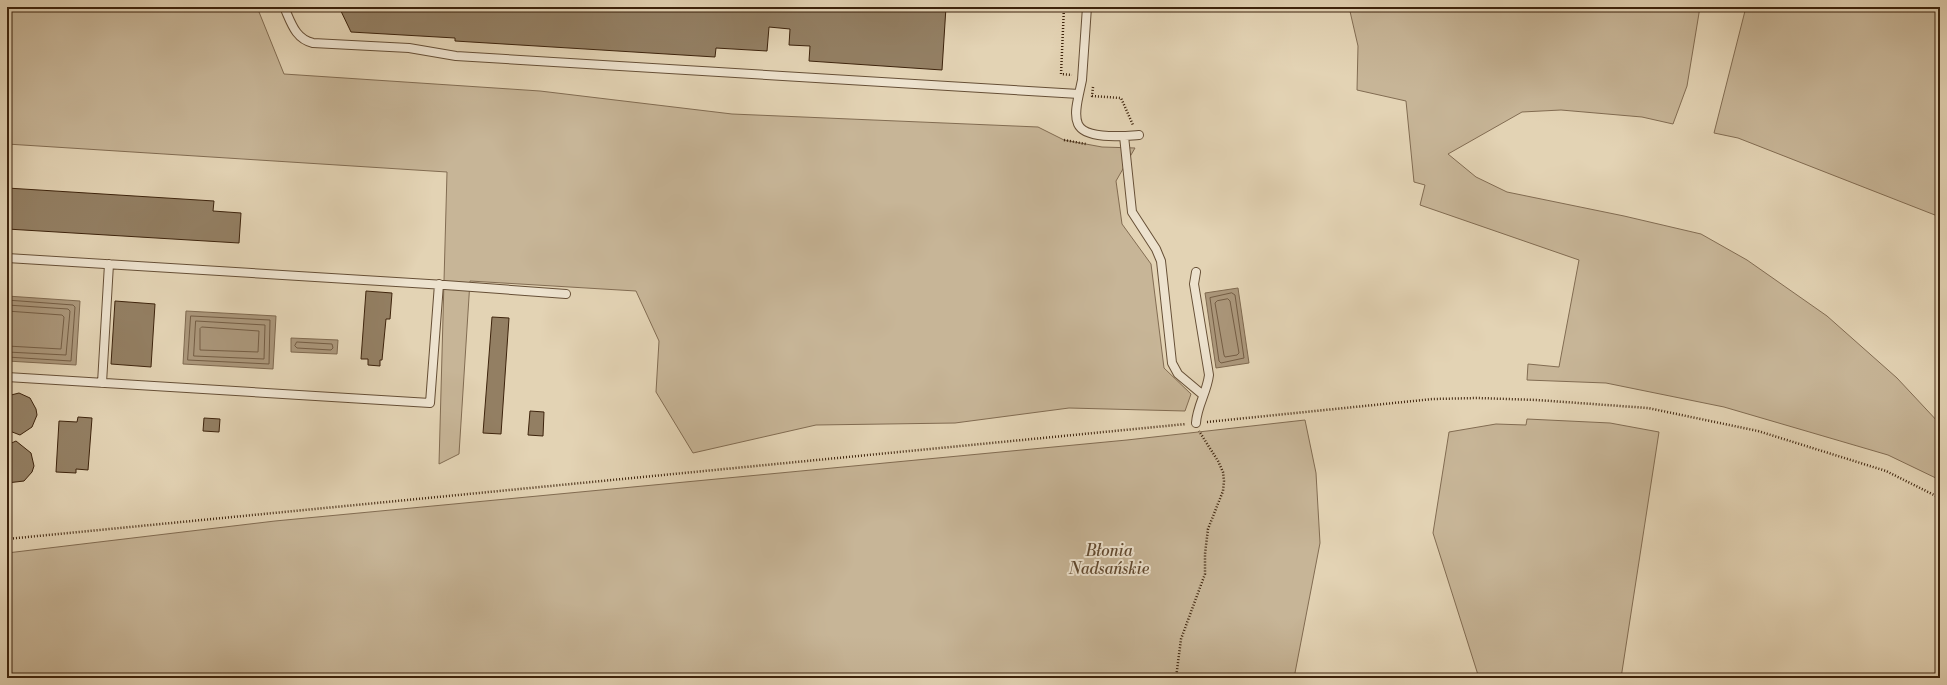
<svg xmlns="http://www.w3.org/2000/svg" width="1947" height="685" font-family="'Libre Bodoni',serif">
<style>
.green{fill:#c7b597;stroke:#826c52}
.water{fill:#ab977b;stroke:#7f694f}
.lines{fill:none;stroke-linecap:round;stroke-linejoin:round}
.shore{stroke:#745d44;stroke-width:1}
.building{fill:#937f63;stroke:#3d230c}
.lane-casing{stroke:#664f36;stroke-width:10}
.path{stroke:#3d230c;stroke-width:2.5;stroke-dasharray:1 2;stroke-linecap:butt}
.lane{stroke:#ede2ce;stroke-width:8}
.labels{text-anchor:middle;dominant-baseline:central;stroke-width:4;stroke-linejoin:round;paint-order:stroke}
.park-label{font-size:16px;font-style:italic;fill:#60482f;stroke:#ede2ce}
</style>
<rect width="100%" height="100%" fill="#e3d3b4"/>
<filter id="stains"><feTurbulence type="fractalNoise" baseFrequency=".005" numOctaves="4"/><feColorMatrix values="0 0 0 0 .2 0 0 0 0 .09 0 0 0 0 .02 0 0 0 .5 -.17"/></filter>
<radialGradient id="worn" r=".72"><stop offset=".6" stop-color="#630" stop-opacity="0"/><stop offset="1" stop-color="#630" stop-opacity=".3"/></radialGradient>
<path class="green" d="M7,7H257L284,74L540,91L732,114L1038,127L1064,140L1102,147L1135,148L1116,181L1122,224L1151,264L1164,368L1191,394L1185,411L1069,408L955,423L816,425L693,453L656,392L659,341L636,291L470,281L459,454L439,464L447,172L7,144Z
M1349,7H1700L1687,86L1673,124L1642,117L1561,110L1522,112L1448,154L1476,177L1507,192L1624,216L1701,234L1747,260L1827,316L1897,378L1940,424V480L1888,455L1724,407L1606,383L1527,380L1528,364L1559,367L1579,260L1420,205L1425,185L1414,182L1406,101L1357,90L1358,46Z
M1746,7H1940V217L1738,138L1714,133Z
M1527,419L1610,423L1659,432L1621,678H1479L1433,533L1449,432L1496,424L1526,425Z
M1305,420L1316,473L1320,543L1294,678H7V553L275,521L1127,440Z"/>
<path class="water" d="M1238,288L1249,363L1216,368L1205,293Z
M7,296L80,301L76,365L7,361Z
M186,311L276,316L273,369L183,364Z
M291,338L338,340L337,354L291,352Z"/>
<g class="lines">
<path class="shore" d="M1232,293L1235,295L1244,358L1221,363L1219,361L1210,298Z
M1228,299L1230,301L1239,353L1237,355L1225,357L1224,355L1215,303L1217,301Z
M7,300L73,305L75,307L71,361L7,357
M7,305L68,309L70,311L66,355L7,352
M7,311L62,315L64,317L61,349L7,346
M191,316L270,320L269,364L188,360Z
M196,321L265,325L264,359L194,356Z
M202,327L259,331L258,352L200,350V329Z
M297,342L332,344L333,348L331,350L297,348L295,346Z"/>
</g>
<path class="building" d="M339,7H946L942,70L809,61L810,46L789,45L790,29L769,27L767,51L716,48L715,57L455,41V38L351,32Z
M7,188L214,201L213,211L241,213L239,243L7,229Z
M366,291L392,293L390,319H386L382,360H380V366L368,365V359H361Z
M115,301L155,304L151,367L111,364Z
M492,317L509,318L501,434L483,433Z
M19,393L30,398L36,409L37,415L32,427L20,435L7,430V396Z
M530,411L544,412L543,436L528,435Z
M78,417L92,418L88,470L76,469V473L56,472L59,421L77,422Z
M204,418L220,419L219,432L203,431Z
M16,441L31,453L34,466L32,472L24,481L7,483V445Z"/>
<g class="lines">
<g class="lane-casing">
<path id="lane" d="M284,7C291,22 295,39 313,43L409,48L456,56L1079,94L1082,80L1087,7
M1079,94C1077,103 1074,115 1078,124C1085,140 1125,136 1139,135
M1124,136L1132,212L1156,249L1161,261L1172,363L1178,374L1203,395
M7,258L445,285L566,294
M7,377L430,403L439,284
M102,383L109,264
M1196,423C1197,406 1207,392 1209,375L1194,284L1196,272"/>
</g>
<path class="path" d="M1064,7L1061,74L1072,75
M1093,87L1092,96L1121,98L1133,125
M1064,140L1086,144
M1207,422L1433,399L1478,398L1537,400L1648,408L1758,431L1886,471L1940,498
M7,539L1186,424
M1176,678L1181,639L1205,574V554L1208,529L1223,491L1224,481L1223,472L1218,461L1199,431
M1264,678L1274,677"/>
<use href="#lane" class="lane"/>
</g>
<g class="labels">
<g class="park-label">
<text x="1109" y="551">Błonia<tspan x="1109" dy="18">Nadsańskie</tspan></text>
</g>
</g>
<rect width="1947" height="685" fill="none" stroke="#e3d3b4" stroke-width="24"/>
<rect x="8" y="8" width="1931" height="669" fill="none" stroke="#3d230c" stroke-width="2"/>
<rect x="12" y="12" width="1923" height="661" fill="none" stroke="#3d230c"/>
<rect width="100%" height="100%" filter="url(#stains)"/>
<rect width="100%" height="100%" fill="url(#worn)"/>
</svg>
